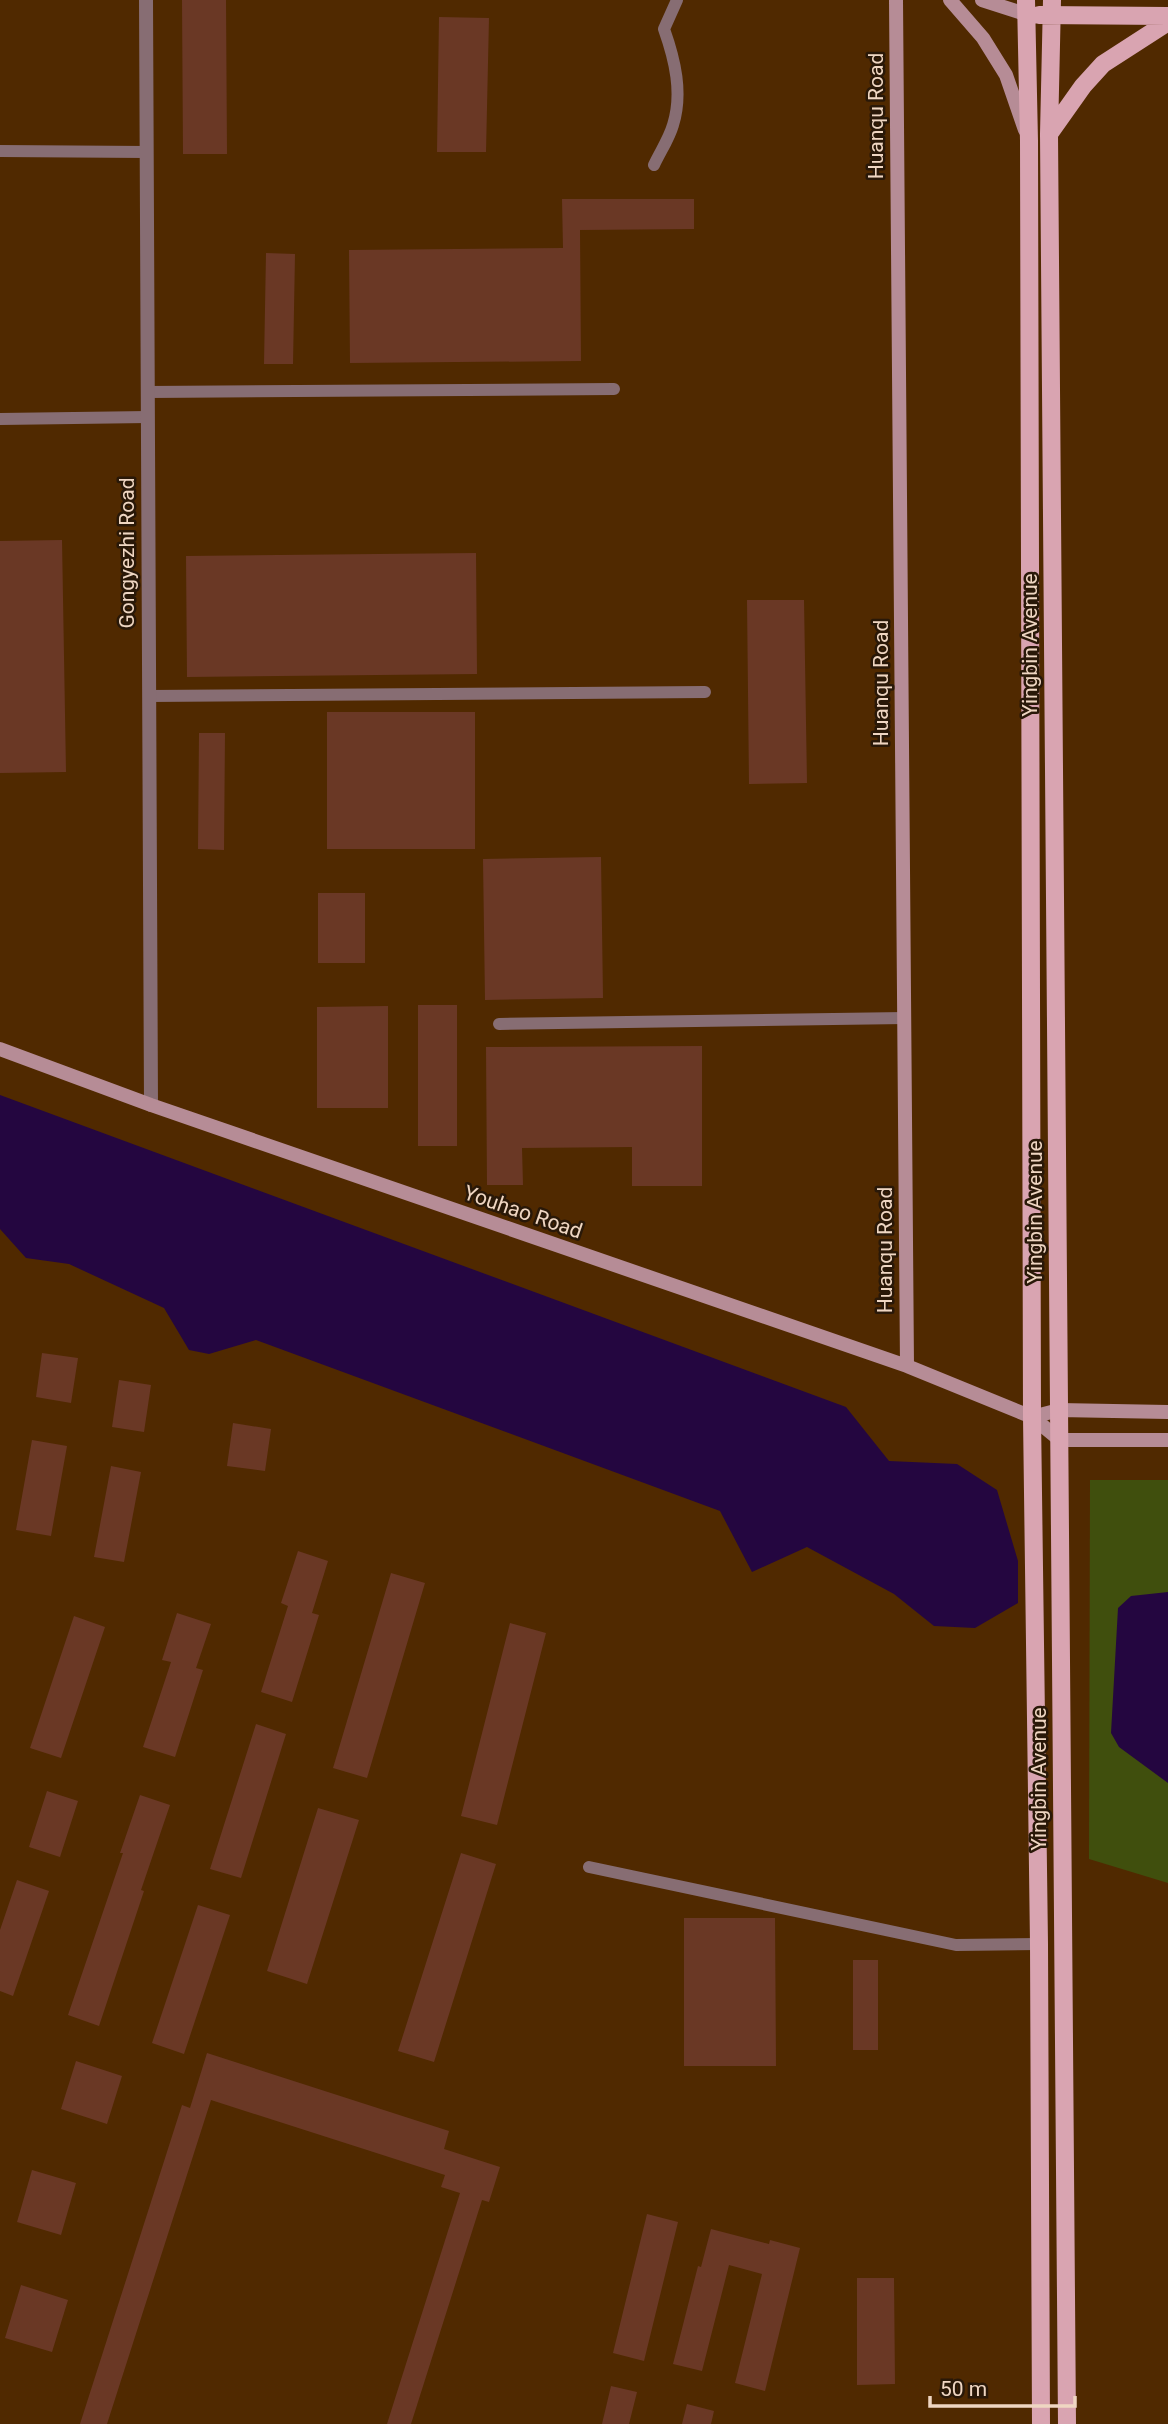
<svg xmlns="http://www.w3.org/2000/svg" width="1168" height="2424" font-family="Roboto,sans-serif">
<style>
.green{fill:#404f0d}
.water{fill:#240640}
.building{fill:#6a3825}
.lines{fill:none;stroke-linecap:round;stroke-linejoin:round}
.lane{stroke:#876d73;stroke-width:12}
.street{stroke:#876d73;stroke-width:14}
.secondary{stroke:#b68c96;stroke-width:14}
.primary{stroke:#d9a4b1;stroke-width:18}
.labels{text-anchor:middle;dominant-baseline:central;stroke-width:5;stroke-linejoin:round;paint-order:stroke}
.street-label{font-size:21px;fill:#efd6c2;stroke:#291808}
</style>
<rect width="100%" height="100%" fill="#502900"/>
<path class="green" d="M1090,1480H1168V1883L1089,1859Z"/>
<path class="water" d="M0,1095L846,1407L889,1461L957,1464L997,1490L1018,1561V1603L975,1628L934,1626L894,1594L807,1547L752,1572L720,1511L256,1340L209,1354L189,1350L164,1308L69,1264L26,1258L0,1229Z
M1168,1592V1783L1119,1747L1111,1733L1118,1608L1131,1596Z"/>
<path class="building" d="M182,0H226L227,154H183Z
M439,17L489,18L486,152H437Z
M562,199H694V229L580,230L581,361L350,363L349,250L563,248Z
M266,253L295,254L293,364H264Z
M62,540L66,772L0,773V541Z
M476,553L477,674L187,677L186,556Z
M747,600H804L807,783L749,784Z
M327,712H475V849H327Z
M199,733H225L224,850L198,849Z
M601,857L603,998L485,1000L483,859Z
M318,893H365V963H318Z
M418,1005H457V1146H418Z
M388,1006V1108H317V1007Z
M702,1046V1186H632V1147L522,1148L523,1185H487L486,1047Z
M42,1353L78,1358L71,1403L36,1397Z
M119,1380L151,1385L144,1432L112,1427Z
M233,1423L271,1429L265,1471L227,1466Z
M32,1440L67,1446L51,1536L16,1530Z
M111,1466L141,1472L124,1562L94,1557Z
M298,1551L328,1561L312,1613L319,1615L292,1702L261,1692L288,1606L281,1603Z
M391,1573L425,1583L367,1778L333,1768Z
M177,1613L211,1624L196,1668L203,1670L175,1757L143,1747L171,1662L162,1660Z
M74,1616L105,1627L61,1758L30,1748Z
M510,1623L546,1633L497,1825L461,1816Z
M256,1724L286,1734L241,1878L210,1869Z
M47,1791L78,1801L60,1857L29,1847Z
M140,1795L170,1805L141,1890L144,1891L99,2026L68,2015L123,1853H120Z
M318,1808L359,1820L307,1984L267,1971Z
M461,1853L496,1864L434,2062L398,2051Z
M17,1880L49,1891L13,1996L0,1991V1930Z
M198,1905L230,1915L184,2054L152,2043Z
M684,1918H775L776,2066H684Z
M853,1960H878V2050H853Z
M207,2053L449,2131L444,2149L500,2167L489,2202L482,2200L411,2424H387L460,2193L441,2187L445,2175L211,2100L107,2424H80L182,2105L190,2108Z
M76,2061L122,2076L107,2124L61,2109Z
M32,2170L76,2183L61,2235L17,2222Z
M647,2214L678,2222L644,2361L613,2353Z
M711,2229L769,2244L770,2240L800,2248L765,2391L735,2383L762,2274L729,2265L702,2371L673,2364L698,2266L701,2267Z
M857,2278H894L895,2384L857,2385Z
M21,2285L68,2300L52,2352L5,2338Z
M611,2386L637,2392L629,2424H602Z
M687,2404L714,2411L711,2424H682Z"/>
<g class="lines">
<path class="lane" d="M0,151L147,152
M654,165C660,152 669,139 673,125C683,93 675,60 664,29L677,0
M148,392L614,389
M0,419L148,417
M149,696L705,692
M499,1024L905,1018
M589,1867L956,1945L1039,1944"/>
<path class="street" d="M146,0L151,1105"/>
<path class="secondary" d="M896,0L907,1366
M950,0L983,38L1006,75L1025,130
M982,0L1025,14
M0,1049L151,1105L907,1366L1032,1417L1060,1440H1168
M1032,1417L1059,1410L1168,1412"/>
<path class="primary" d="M1026,0L1029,141L1032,1417L1039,1944L1041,2424
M1052,0L1049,134L1067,2424
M1039,15L1168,16
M1049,134L1083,86L1103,64L1168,22"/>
</g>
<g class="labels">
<g class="street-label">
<text transform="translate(876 116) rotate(-90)">Huanqu Road</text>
<text transform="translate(127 553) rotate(-90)">Gongyezhi Road</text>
<text transform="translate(1030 645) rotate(-90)">Yingbin Avenue</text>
<text transform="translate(881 683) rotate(-90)">Huanqu Road</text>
<text transform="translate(523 1212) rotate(19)">Youhao Road</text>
<text transform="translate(1035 1212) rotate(-90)">Yingbin Avenue</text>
<text transform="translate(885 1250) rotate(-90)">Huanqu Road</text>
<text transform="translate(1039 1779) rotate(-90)">Yingbin Avenue</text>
</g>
</g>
<path d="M930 2396v10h145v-10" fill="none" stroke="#efd6c2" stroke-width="3.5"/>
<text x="940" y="2396" font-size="21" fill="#efd6c2" stroke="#291808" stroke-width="5" paint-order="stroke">50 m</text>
</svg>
